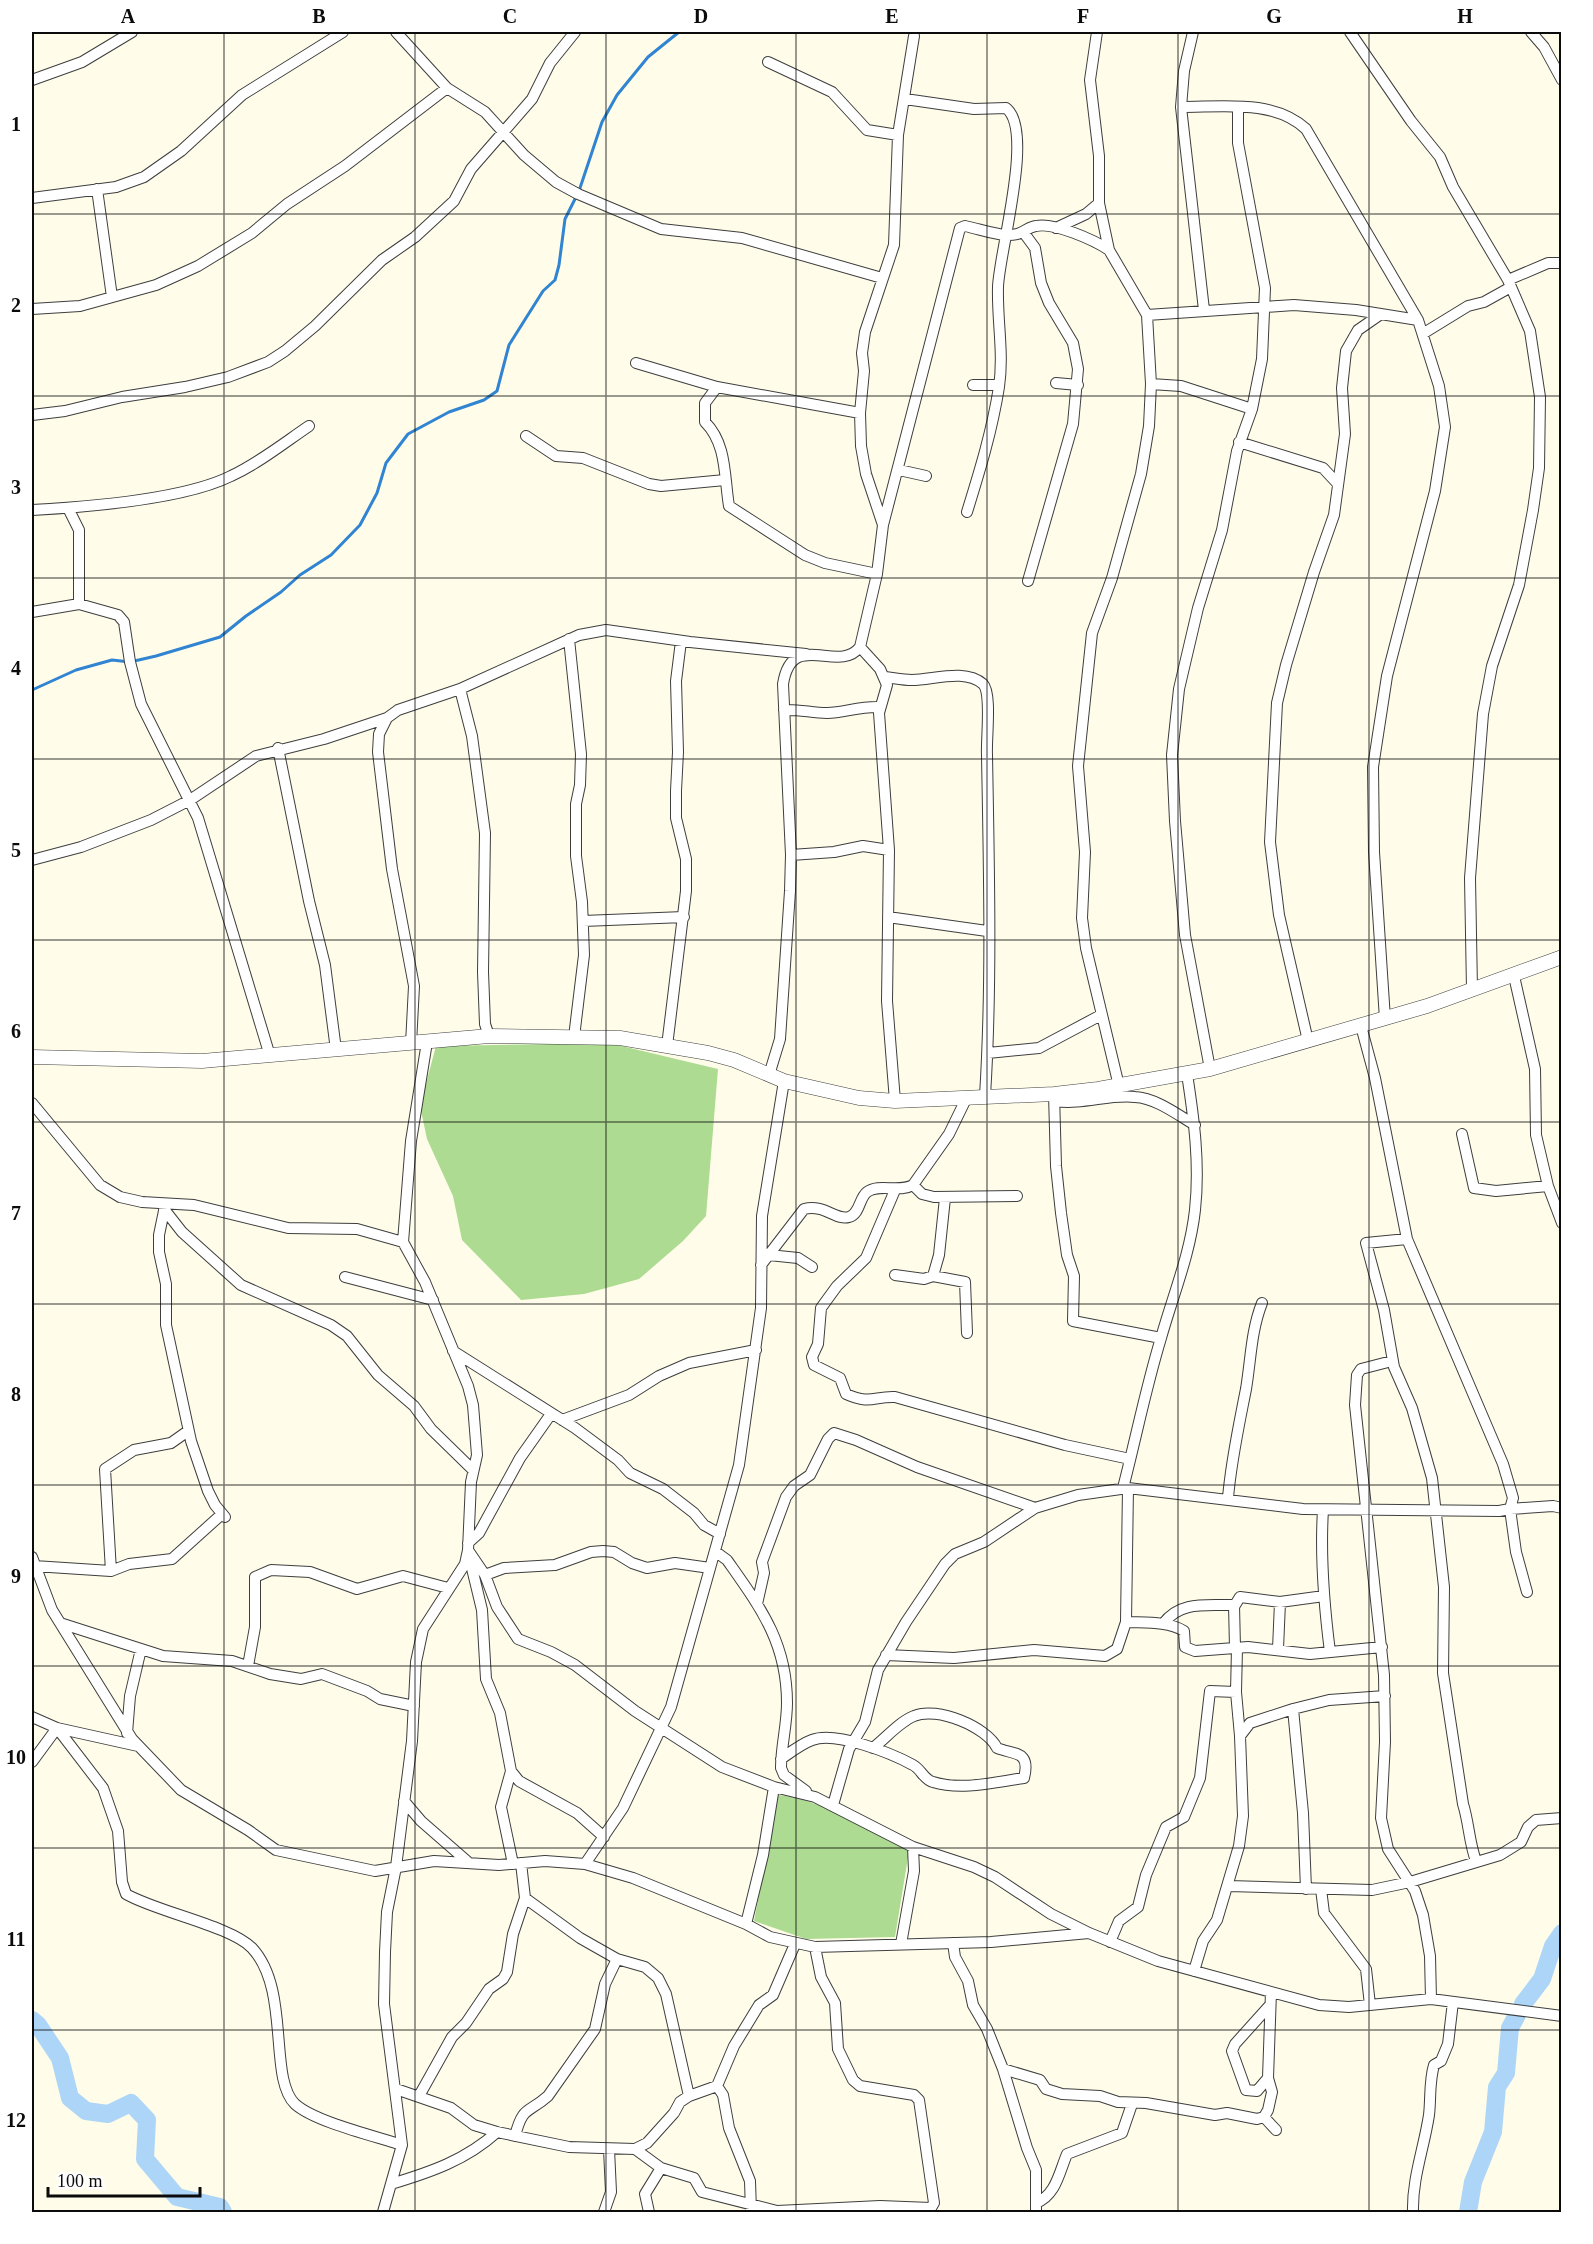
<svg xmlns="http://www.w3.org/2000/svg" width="1593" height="2244" font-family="Georgia,serif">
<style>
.forest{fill:#acdb91}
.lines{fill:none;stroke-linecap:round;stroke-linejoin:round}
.stream{stroke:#3084d2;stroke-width:3}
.river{stroke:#acd5f8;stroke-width:18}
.minor-casing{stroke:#3e3e3e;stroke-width:12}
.tertiary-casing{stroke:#3e3e3e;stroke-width:15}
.minor{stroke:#fff;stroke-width:10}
.tertiary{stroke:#fff;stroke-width:14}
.grid{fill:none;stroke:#0b0b0b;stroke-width:1.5;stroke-opacity:0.55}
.neatline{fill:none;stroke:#0b0b0b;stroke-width:2}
.grid-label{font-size:20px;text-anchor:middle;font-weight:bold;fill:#0b0b0b}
</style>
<rect width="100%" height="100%" fill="#fffde9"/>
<path class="forest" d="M609,1043L718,1069L706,1216L683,1241L639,1279L584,1294L521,1300L462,1240L453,1196L427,1139L420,1106L436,1046Z
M778,1795C825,1801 868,1827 909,1851L895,1937L806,1939L754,1921Z"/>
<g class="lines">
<path class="stream" d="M579,191L602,122L617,95L648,57L679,32
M32,690L76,670L112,660L130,662L156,656L220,637L246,616L281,592L300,575L331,555L360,525L377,493L386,463L408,434L449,412L484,400L497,391L509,345L543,291L555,280L559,265L565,219L576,197"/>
<path class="river" d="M1523,2004L1542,1979L1553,1946L1562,1933
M32,2020L38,2025L60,2058L70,2098L86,2111L108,2114L131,2103L147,2120L145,2159L177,2197L220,2207L223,2212
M1468,2212L1473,2182L1493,2132L1497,2087L1506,2073L1510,2028L1517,2015"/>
<g class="minor-casing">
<path id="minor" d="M396,32L447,88L485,112L524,155L556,182L578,194L661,229L742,238L882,278
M1097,32L1090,80L1099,156V203L1109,250L1147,315L1151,384L1149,426L1141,474L1112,578L1092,633L1078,766L1085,852L1082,918L1086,948L1119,1086
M1193,32L1184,71L1181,107L1204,310
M1350,32L1411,121L1440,157L1453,187L1508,280L1530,331L1540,397L1539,468L1533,510L1519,585L1492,666L1483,714L1470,878L1472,990
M1531,32L1544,47L1562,80
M768,62L832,92L867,130L898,135
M32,80L82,62L132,32
M905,99L974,109L1006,108C1035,130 999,252 998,287C997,321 1004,353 999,387C992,431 980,470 967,512
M1181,107C1222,107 1274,99 1306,129L1418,320L1439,386L1445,427L1435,491L1387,676L1373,767L1374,852L1385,1019
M97,189L112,297
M32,198L116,187L144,177L181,151L242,95L343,32
M1056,228L1086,214L1099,203
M1024,233L1035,248L1041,283L1049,303L1073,343L1078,369L1073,424L1028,581
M1508,280L1548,263H1562
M32,309L80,306L156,285L198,266L252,233L287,204L345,166L447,88
M1147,315L1294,305L1356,310L1418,320
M1424,333L1468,306L1484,302L1511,287
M636,363L717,387L860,413
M1056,383L1078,385
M1151,384L1181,386L1252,409
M973,385H999
M717,387L705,403V422C727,444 724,476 729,506L805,555L825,563L877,574
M32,415L65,411L122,397L185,387L228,377L268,362L285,351L315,326L382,260L415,237L454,201L471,169L532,99L550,63L575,32
M526,436L556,456L583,458L649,484L661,486L725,480
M1239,442L1323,468L1337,483
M899,470L926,476
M68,508L79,530V604
M32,510C86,507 183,500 231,476C259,463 284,443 309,426
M883,525L960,228L965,226C979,229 993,234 1006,235C1023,236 1026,227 1036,226C1054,222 1094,240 1109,250
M32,612L79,604L118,615L124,622L130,662L141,704L198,818L270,1056
M569,639L581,754L580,785L576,804V856L582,902L584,955L574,1037
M860,647L880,669L887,685L879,713L889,850L887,1001L895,1101
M885,677C894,678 903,680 912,680C933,680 965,668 983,684C992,693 986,740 987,755C989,869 992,983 985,1096
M460,689L472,736L485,833L483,972L485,1024L489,1036
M784,710C799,709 812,713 827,713C844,713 859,706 880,707
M278,748L309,901L325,965L336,1050
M791,855L834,852L863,846L889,850
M32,860L81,847L151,820L190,800L256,756L324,739L387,718
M888,917L987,931
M583,921L684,917
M1514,976L1535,1069L1536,1135L1548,1186L1562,1223
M1308,1041L1279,915L1270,842L1277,703L1286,665L1314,572L1334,515L1345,434L1342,388L1346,351L1358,330L1381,314
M411,1044L414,986L392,869L378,752L379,734L387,718L398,710L460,689L579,635L606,630L690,642L806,654
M667,1046L686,891V859L676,818V791L678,752L676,681L681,641
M988,1053L1039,1048L1101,1015
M1210,1069L1185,935L1175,821L1172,755L1179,689L1198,608L1222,530L1237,451L1252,409L1262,359L1265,288L1238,143V107
M769,1075L780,1039L790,891L791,855L783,684C792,628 838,675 860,647L877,574L883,525L866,474L861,446L860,413L864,371L862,353L865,332L894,245L898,135L914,36
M1054,1094L1056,1166L1061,1213L1067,1255L1074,1276L1073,1321L1161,1338
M1055,1101C1083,1105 1109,1094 1135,1097C1156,1098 1178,1115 1195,1125
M32,1103L100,1185L120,1197L142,1202L194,1205L288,1228L357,1229L403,1242L425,1282L468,1386L473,1405L477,1455L471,1482L468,1550L465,1564L423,1629L416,1662L412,1741L396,1867L387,1912L385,1952L384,2004L402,2145L383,2212
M1462,1134L1474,1188L1496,1191L1548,1186
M913,1185L922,1194L934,1197L1017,1196
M895,1190L866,1258L837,1286L821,1308L818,1344L812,1357L814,1365L840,1378L846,1394C871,1405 874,1396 895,1397L1065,1445L1130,1459
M165,1206L159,1235V1252L166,1284V1325L191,1441L208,1491L215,1505L225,1517
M164,1209L182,1232L241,1285L331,1325L347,1336L378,1375L414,1406L431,1429L473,1470
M1407,1239L1366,1243L1384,1310L1394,1367L1412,1408L1432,1478L1444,1587L1443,1673L1463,1804C1469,1823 1469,1842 1476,1861
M403,1242L411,1141L427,1042
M769,1255L798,1258L812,1267
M761,1265L804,1209C825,1204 836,1221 849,1217C860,1214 859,1198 867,1192C879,1183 899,1193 913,1185L949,1134L967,1097
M895,1275L924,1279L933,1276L939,1255L945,1198
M933,1276L965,1282L967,1333
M345,1277L433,1300
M453,1351L575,1428L618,1460L630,1473L663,1489L694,1513L704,1525L720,1534
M1392,1361L1361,1369L1357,1375L1355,1405L1384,1675L1385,1742L1381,1818L1388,1849L1415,1891L1423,1915L1430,1956L1431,1999
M562,1420L629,1395L659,1376L689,1363L756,1350
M1123,1488C1136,1438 1146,1387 1161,1338C1173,1295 1190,1255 1195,1210C1200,1164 1194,1119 1187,1074
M1228,1498C1231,1461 1239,1425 1246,1389C1251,1359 1251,1331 1262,1303
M1323,1510C1320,1557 1324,1605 1330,1652
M468,1543L479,1533L520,1458L551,1414
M468,1550L485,1575L497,1607L518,1639L551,1652L575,1665L635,1711L722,1767L774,1787L815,1797L913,1847L974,1867L995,1877L1051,1914L1089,1933L1158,1961L1319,2005L1349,2007L1431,1999L1562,2016
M716,1552L727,1560C760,1607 787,1642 787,1703C787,1725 781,1746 781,1768L784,1775L806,1791
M469,1556L482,1610L486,1679L500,1713L511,1771L519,1781L577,1813L604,1837
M32,1557L52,1610L132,1739L181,1790L248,1830L276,1850L375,1871L434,1861L499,1865L545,1861L585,1864L633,1878L746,1924L770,1937L815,1947L991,1942L1089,1933
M34,1566L111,1571L129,1564L172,1559L222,1514
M111,1571L105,1469L134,1450L171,1443L188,1431
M485,1575L504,1568L555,1565L591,1552L603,1551L614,1552L632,1563L647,1568L675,1563L710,1568
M1527,1592L1516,1552L1510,1509L1553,1506L1562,1508
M757,1604L764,1573L762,1562L786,1497L794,1486L810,1475L828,1439L834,1433L856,1440L917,1467L1035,1508
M1234,1605L1235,1648
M1126,1622C1144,1623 1168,1621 1184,1631L1185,1647L1195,1651L1248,1647L1310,1654L1382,1647
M60,1623L163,1656L232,1661L270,1674L301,1679L322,1674L367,1691L380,1699L414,1706
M1163,1624C1180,1600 1208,1606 1235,1605L1240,1597L1280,1602L1324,1596
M1237,1648L1236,1692L1240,1736
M1278,1649L1280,1602
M886,1655L954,1658L1034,1650L1105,1656L1117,1649L1126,1622L1128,1488
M248,1666L255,1627V1577L271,1570L310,1572L357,1589L403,1576L448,1588
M1293,1709L1303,1813L1306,1889
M32,1717L57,1728L138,1746
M127,1733L130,1696L141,1649
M781,1759C791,1752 801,1744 812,1740C836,1731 891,1753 913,1765C921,1769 924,1780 933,1782C962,1791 995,1782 1024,1778C1031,1750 1014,1755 997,1748C987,1727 937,1706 914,1716C899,1722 886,1738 873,1748
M32,1762L57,1728L103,1788L118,1831L122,1882L126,1894C157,1912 231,1926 252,1948C291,1990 268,2078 295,2104C315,2122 375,2136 402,2145
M511,1771L501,1807L513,1864
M404,1801L421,1821L468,1862
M833,1805L849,1749L865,1722L878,1670L906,1622L945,1564L955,1554L984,1542L1035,1508L1078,1495L1128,1488L1303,1509L1499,1511L1510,1509L1513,1498L1503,1464L1407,1239L1375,1078L1361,1026
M585,1864L623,1808L671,1707L739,1465L761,1308L762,1216L784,1081
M1229,1886L1372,1890L1410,1882L1500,1855L1521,1842L1528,1827L1536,1820L1562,1818
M1321,1889L1324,1913L1366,1969L1370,2005
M525,1898L580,1938L617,1959L645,1967L658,1978L666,1994L689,2096
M746,1924L763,1855L774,1787
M1110,1942L1119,1921L1138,1907L1146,1875L1166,1827L1184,1817L1200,1778L1210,1691L1236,1692
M953,1943L955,1957L968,1981L973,2005L987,2029L1003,2069L1027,2148L1036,2170V2212
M901,1944L914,1871L913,1847
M1194,1971L1203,1941L1217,1920L1239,1846L1243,1816L1240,1736L1250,1723L1293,1709L1329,1700L1385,1696
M1003,2069L1040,2080L1046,2089L1062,2094L1100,2096L1118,2102L1146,2103L1215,2115L1227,2113L1257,2119L1264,2117L1268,2110L1272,2092L1268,2078L1271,1992
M1268,2078L1257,2091L1246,2090L1232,2051L1235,2044L1270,2005
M717,2086L723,2095L729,2128L750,2181L751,2211
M396,2089L451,2108L474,2125L497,2132L569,2147L635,2149L661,2168L694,2178L702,2192L777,2211L880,2206L931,2208L934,2203L919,2100L914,2095L860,2086L853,2080L838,2049L835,2003L821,1977L815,1947
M419,2096L452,2037L466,2023L489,1989L503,1979L507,1972L513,1934L525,1898L521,1863
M1264,2117L1276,2130
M515,2136C523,2105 528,2114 548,2096L595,2029L605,1984L617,1959
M635,2149L647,2143L674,2113L680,2102L689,2096L717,2086L734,2046L759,2005L773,1995L795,1944
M391,2184C431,2172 466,2160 497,2132
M1036,2203C1056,2195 1059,2173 1067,2154L1122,2133L1132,2104
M604,2212L611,2192L609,2149
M649,2212L645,2194L661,2168
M1413,2212C1412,2179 1424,2148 1429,2115C1431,2098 1429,2082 1434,2065L1441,2061L1448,2044L1453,2002"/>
</g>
<g class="tertiary-casing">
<path id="tertiary" d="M32,1057L202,1061L489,1036L620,1038L708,1053L734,1060L784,1081L859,1098L895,1101L1054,1094L1098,1089L1210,1069L1427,1006L1562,957"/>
</g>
<use href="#minor" class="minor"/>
<use href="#tertiary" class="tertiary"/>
</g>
<path class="grid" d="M224,32V2212M415,32V2212M606,32V2212M796,32V2212M987,32V2212M1178,32V2212M1369,32V2212M32,214H1562M32,396H1562M32,578H1562M32,759H1562M32,940H1562M32,1122H1562M32,1304H1562M32,1485H1562M32,1666H1562M32,1848H1562M32,2030H1562"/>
<rect width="1593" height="2244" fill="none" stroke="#ffffff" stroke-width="66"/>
<path d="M48 2187v9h152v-9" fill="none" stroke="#0b0b0b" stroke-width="3"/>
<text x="57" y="2187" font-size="18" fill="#0b0b0b" stroke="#ffffff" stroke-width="4.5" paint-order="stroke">100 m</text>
<rect x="33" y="33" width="1527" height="2178" class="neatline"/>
<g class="grid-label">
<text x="128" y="23">A</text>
<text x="319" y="23">B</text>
<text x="510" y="23">C</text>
<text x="701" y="23">D</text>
<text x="892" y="23">E</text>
<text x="1083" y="23">F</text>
<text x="1274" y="23">G</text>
<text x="1465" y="23">H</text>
<text x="16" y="131">1</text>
<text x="16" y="312">2</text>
<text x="16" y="494">3</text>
<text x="16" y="675">4</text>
<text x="16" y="857">5</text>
<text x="16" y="1038">6</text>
<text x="16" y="1220">7</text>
<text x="16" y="1401">8</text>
<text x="16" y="1583">9</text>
<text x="16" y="1764">10</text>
<text x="16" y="1946">11</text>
<text x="16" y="2127">12</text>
</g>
</svg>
